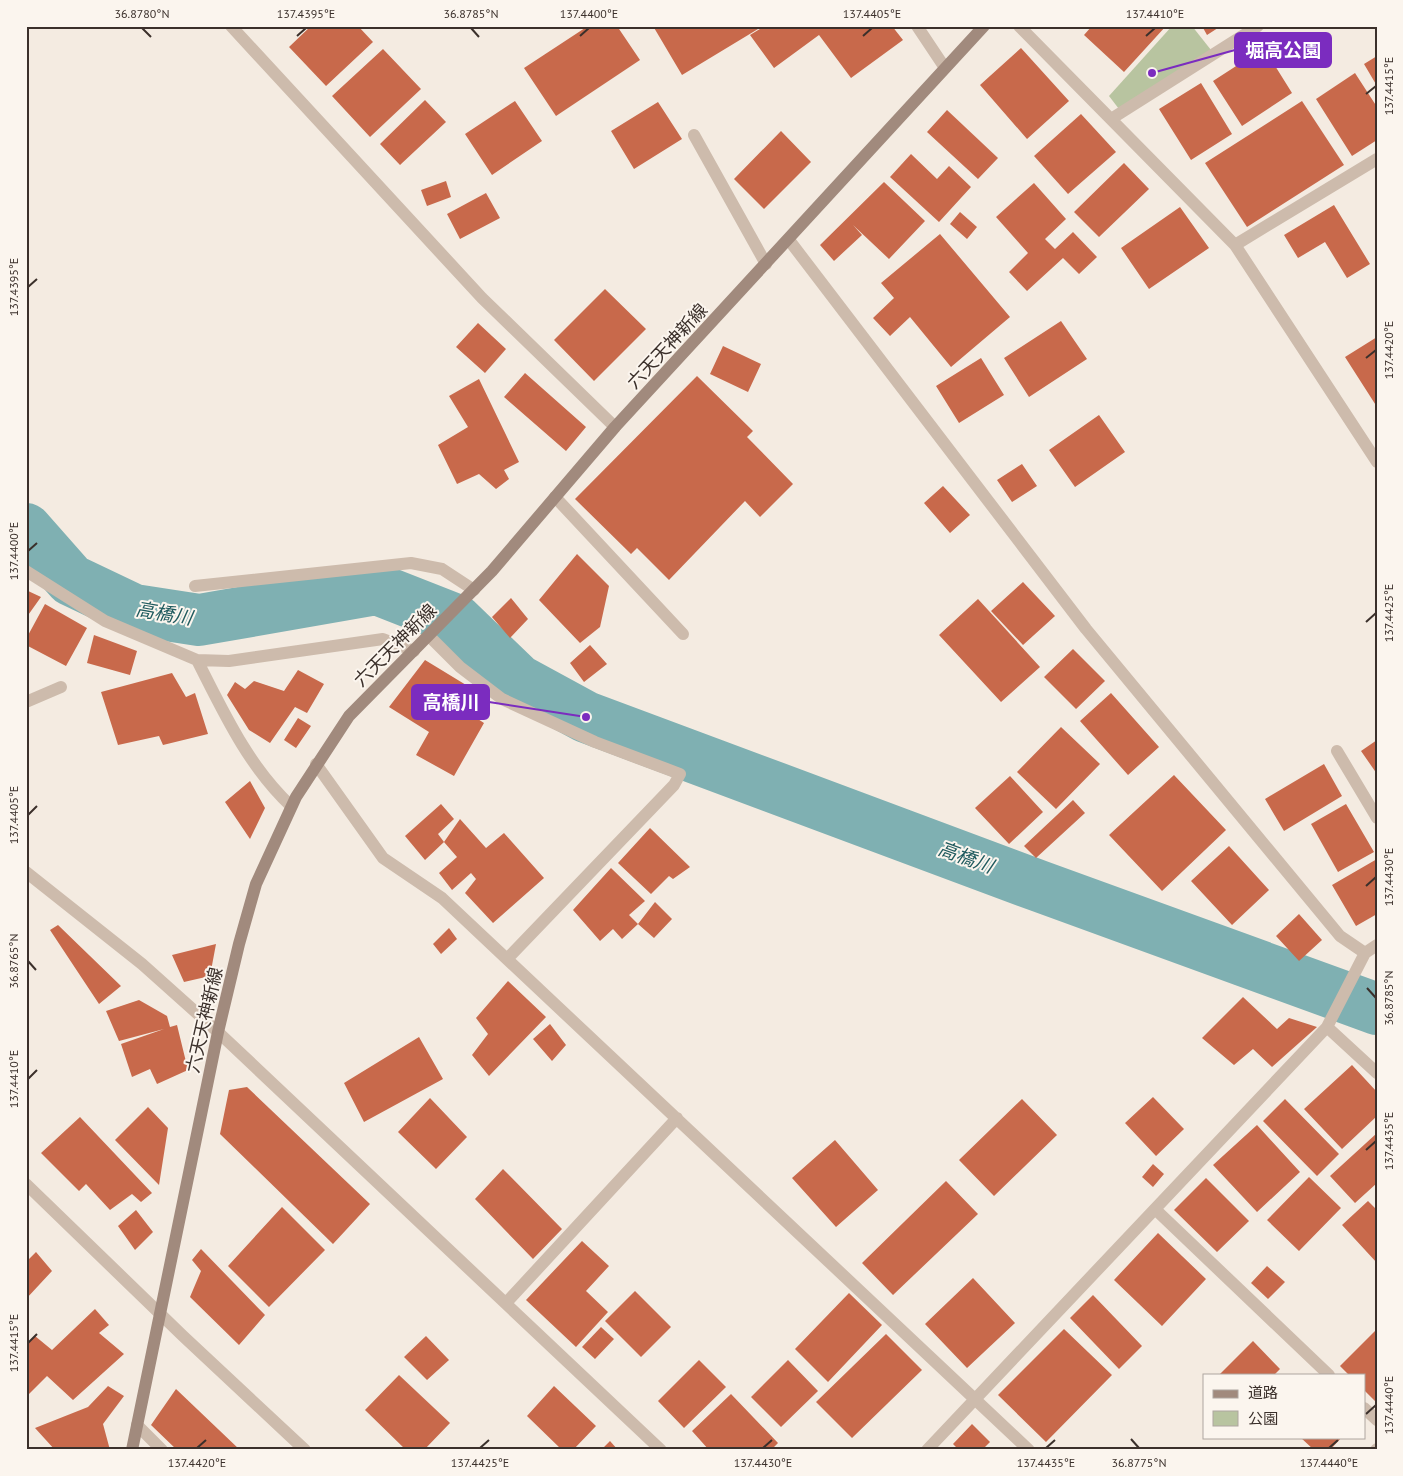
<svg xmlns="http://www.w3.org/2000/svg" width="1403" height="1476" font-family="'PT Sans','Noto Sans JP',sans-serif">
<style>
.green{fill:#b8c4a0}
.lines{fill:none;stroke-linecap:round;stroke-linejoin:round}
.river{stroke:#7fb0b2;stroke-width:52}
.building{fill:#c8694b}
.service{stroke:#cdbbac;stroke-width:12}
.minor{stroke:#cdbbac;stroke-width:12}
.tertiary{stroke:#cdbbac;stroke-width:12}
.secondary{stroke:#a18a7d;stroke-width:12}
.ticks{fill:none;stroke:#3b302b;stroke-width:2}
.labels{text-anchor:middle;dominant-baseline:central;stroke-width:4;stroke-linejoin:round;paint-order:stroke}
.street-label{font-size:18px;fill:#3b302b;stroke:#fbf5ee}
.water-label{font-size:19px;font-style:italic;fill:#1f5a5e;stroke:#fbf5ee}
.leader{fill:none;stroke:#7b2cbf;stroke-width:2}
.callout-dot{fill:#7b2cbf;stroke:#fbf5ee;stroke-width:2}
.callout{fill:#7b2cbf;stroke:#7b2cbf;stroke-width:2}
.callout-label{font-size:19px;text-anchor:middle;font-weight:bold;fill:#fff}
.neatline{fill:none;stroke:#3b302b;stroke-width:2}
.ticks-label{font-size:12px;text-anchor:middle;fill:#3b302b}
</style>
<rect width="100%" height="100%" fill="#f4ebe1"/>
<path class="green" d="M1172,26H1192L1211,50L1119,109L1109,96Z"/>
<g class="lines">
<path class="river" d="M26,529L71,580L134,610L199,620L377,589L456,620L518,680L586,717L1039,886L1377,1009"/>
</g>
<path class="building" d="M311,26H358L373,42L326,86L289,47Z
M588,26H617L640,60L556,116L524,68Z
M653,26H763L682,75Z
M765,26H892L903,40L851,78L819,35L774,68L750,35Z
M1092,26H1166L1124,72L1084,35Z
M1202,26H1221L1207,35Z
M1021,48L1069,101L1027,139L980,85Z
M1264,48L1292,93L1242,126L1213,81Z
M383,49L421,89L370,137L332,96Z
M1377,56V86L1364,64Z
M1355,73L1377,107V140L1352,156L1316,99Z
M1201,83L1232,134L1191,160L1159,109Z
M425,100L446,122L400,165L380,144Z
M515,101L542,141L492,175L465,134Z
M1302,101L1344,165L1247,227L1205,163Z
M658,102L682,139L634,169L611,131Z
M947,110L998,158L978,179L927,132Z
M1081,114L1116,152L1068,194L1034,156Z
M781,131L811,162L764,209L734,179Z
M911,154L937,179L949,166L971,187L939,222L890,177Z
M1124,163L1149,189L1099,237L1074,212Z
M446,181L451,197L427,206L421,190Z
M884,182L925,221L889,259L853,225L862,235L834,261L820,245Z
M1034,183L1066,219L1045,239L1055,249L1073,232L1097,257L1079,274L1063,258L1027,291L1009,272L1028,253L996,217Z
M486,193L500,218L460,239L447,214Z
M1334,205L1370,264L1347,278L1325,242L1298,258L1284,235Z
M1180,207L1209,248L1149,289L1121,248Z
M960,212L977,227L967,239L950,224Z
M940,234L1010,317L951,367L910,317L890,336L873,318L894,298L881,283Z
M605,289L646,329L594,381L554,340Z
M1061,321L1087,359L1029,397L1004,358Z
M478,323L506,349L485,373L456,347Z
M1377,337V407L1345,357Z
M723,346L761,364L748,392L710,374Z
M981,358L1004,395L959,423L936,386Z
M525,373L586,427L566,451L504,397Z
M697,376L753,431L747,437L793,484L760,517L745,501L669,580L637,548L631,554L575,499Z
M479,379L519,462L504,470L509,479L496,489L479,474L457,484L438,445L468,427L449,396Z
M1099,415L1125,452L1075,487L1049,450Z
M1022,464L1037,486L1012,502L997,480Z
M943,486L970,515L950,533L924,503Z
M577,554L609,586L600,627L580,643L539,600Z
M1023,582L1055,616L1023,645L991,611Z
M26,590L41,597L26,618Z
M511,598L528,619L510,638L492,617Z
M978,599L1040,667L1001,702L939,635Z
M45,604L87,628L66,666L26,645V639Z
M94,635L137,651L130,675L87,663Z
M590,645L607,664L584,682L570,663Z
M1073,649L1105,681L1076,709L1044,677Z
M425,660L471,688L461,708L484,723L454,776L416,755L429,732L389,707Z
M298,670L324,684L307,713L295,707L270,743L249,730L227,695L235,682L245,689L254,681L284,691Z
M172,673L186,697L195,693L208,734L163,745L159,736L118,745L101,692Z
M1111,693L1159,747L1128,775L1080,721Z
M298,718L311,726L296,748L284,740Z
M1061,727L1100,764L1056,809L1017,772Z
M1377,740V774L1361,751Z
M1324,764L1342,796L1284,831L1265,799Z
M1174,775L1226,830L1162,891L1109,835Z
M1010,776L1043,812L1009,844L975,808Z
M250,781L265,808L250,839L225,802Z
M1073,800L1085,813L1036,858L1024,846Z
M441,804L454,819L438,834L444,842L425,860L405,836Z
M1346,804L1374,852L1338,872L1311,824Z
M460,819L486,848L504,833L544,878L493,923L465,893L476,879L471,873L452,890L439,873L457,857L444,842Z
M650,828L690,867L673,879L669,876L651,894L618,863Z
M1229,846L1269,890L1232,925L1191,881Z
M1377,859V914L1356,926L1332,885Z
M611,868L645,901L629,915L638,924L622,939L613,929L600,941L573,910Z
M655,902L672,919L654,938L638,924Z
M1299,914L1322,940L1299,961L1276,936Z
M58,925L121,986L99,1004L50,930Z
M449,928L457,939L441,954L433,944Z
M216,944L210,976L184,982L172,955Z
M508,981L546,1017L489,1076L472,1055L488,1034L476,1018Z
M1243,997L1277,1029L1289,1018L1317,1027L1272,1067L1253,1049L1234,1065L1202,1038Z
M139,1000L167,1016L170,1027L177,1025L188,1070L157,1084L150,1069L132,1077L121,1044L164,1029L119,1041L106,1011Z
M550,1024L566,1045L552,1061L533,1039Z
M419,1037L443,1079L364,1122L344,1083Z
M1352,1065L1377,1092V1116L1342,1149L1304,1109Z
M247,1087L370,1204L333,1244L220,1134L229,1090Z
M1153,1097L1184,1129L1156,1156L1125,1123Z
M430,1098L467,1137L436,1169L398,1132Z
M1022,1099L1057,1135L994,1196L959,1160Z
M1285,1099L1339,1154L1317,1176L1263,1121Z
M148,1107L168,1128L159,1185L115,1140Z
M80,1117L152,1193L141,1202L132,1194L110,1210L86,1184L79,1191L41,1153Z
M1257,1125L1300,1172L1257,1212L1213,1165Z
M1377,1133V1183L1355,1203L1330,1176Z
M835,1140L878,1190L836,1227L792,1178Z
M1153,1164L1164,1174L1153,1187L1142,1177Z
M503,1169L562,1229L533,1259L475,1199Z
M1309,1177L1341,1208L1299,1251L1267,1220Z
M1206,1178L1249,1221L1217,1252L1174,1210Z
M946,1181L978,1214L893,1295L862,1263Z
M1368,1201L1377,1210V1263L1342,1225Z
M282,1207L325,1250L269,1307L228,1266Z
M136,1210L153,1232L135,1250L118,1226Z
M1158,1233L1206,1279L1162,1326L1114,1280Z
M582,1241L609,1266L586,1291L608,1312L576,1347L526,1300Z
M201,1249L265,1315L239,1345L190,1297L201,1271L192,1260Z
M36,1252L52,1271L26,1299V1262Z
M1267,1266L1285,1282L1268,1299L1251,1283Z
M973,1278L1015,1323L967,1368L925,1324Z
M635,1291L671,1327L641,1357L605,1321Z
M849,1293L882,1325L828,1382L795,1349Z
M1093,1295L1142,1346L1119,1369L1070,1318Z
M95,1309L109,1325L99,1333L124,1354L73,1400L47,1376L26,1397V1346L35,1336L52,1350Z
M601,1327L614,1339L595,1359L582,1347Z
M1064,1329L1112,1375L1046,1442L998,1395Z
M1377,1329V1403L1364,1390V1375H1349L1340,1366Z
M886,1334L922,1370L852,1438L816,1402Z
M426,1336L449,1360L427,1380L404,1357Z
M1253,1341L1280,1369L1274,1375H1219Z
M699,1360L726,1387L684,1428L658,1401Z
M788,1360L818,1391L781,1427L751,1397Z
M399,1375L450,1423L424,1450H406L365,1410Z
M108,1386L124,1396L103,1424L110,1450H55L35,1428L88,1407Z
M554,1386L596,1426L573,1450H562L527,1416Z
M176,1389L240,1450H177L151,1425Z
M731,1394L778,1443L771,1450H709L692,1431Z
M972,1424L990,1442L982,1450H959L953,1444Z
M1300,1437H1342L1330,1450H1314Z
M610,1441L618,1450H601Z"/>
<g class="lines">
<path class="service" d="M26,702L61,687"/>
<path class="minor" d="M231,26L482,298L615,427
M917,26L945,68
M1019,26L1235,245L1377,462
M1111,119L1258,26
M694,135L766,264
M789,240L1086,629L1340,936L1365,953
M1235,245L1377,159
M555,497L683,634
M26,571L105,621L197,660
M195,586L411,563L442,569L474,590
M429,636L460,667L502,699L595,742L680,774L674,785L507,959
M1337,751L1377,818
M316,764L383,858L442,898L1029,1450
M291,806C248,766 223,711 197,660L229,661L383,639L414,651
M1327,1027L1377,1073
M218,1032L661,1450
M1156,1210L1329,1375
M506,1303L677,1118
M1364,1408L1377,1420
M137,1425L162,1450
M927,1450L1327,1027L1365,953L1377,945
M1376,1450L1377,1449"/>
<path class="tertiary" d="M26,872L142,964L218,1032
M26,1184L183,1336L305,1450"/>
<path class="secondary" d="M132,1450L218,1032L239,944L256,884L296,797L349,716L492,571L615,427L984,26"/>
</g>
<path class="ticks" d="M142,28L151,37M471,28L479,37M297,36L306,28M580,36L589,28M863,36L872,28M1146,36L1155,28M1366,94L1376,86M28,287L37,279M1366,358L1376,350M28,551L37,543M1366,622L1376,613M28,815L37,806M1366,886L1376,877M28,961L36,970M1367,988L1376,998M28,1079L37,1070M1366,1150L1376,1141M28,1343L37,1334M1366,1414L1376,1405M1131,1439L1139,1448M197,1448L206,1440M480,1448L489,1440M763,1448L772,1440M1046,1448L1055,1440M1329,1448L1338,1440"/>
<g class="labels">
<g class="street-label">
<text transform="translate(667 346) rotate(-47)">六天天神新線</text>
<text transform="translate(395 645) rotate(-45)">六天天神新線</text>
<text transform="translate(204 1020) rotate(-77)">六天天神新線</text>
</g>
<g class="water-label">
<text transform="translate(164 613) rotate(10)">高橋川</text>
<text transform="translate(966 857) rotate(20)">高橋川</text>
</g>
</g>
<path class="leader" d="M1152 73L1235 50M586 717L489 702"/>
<g class="callout-dot">
<circle cx="1152" cy="73" r="5"/>
<circle cx="586" cy="717" r="5"/>
</g>
<g class="callout">
<rect x="1235" y="33" width="96" height="34" rx="5"/>
<rect x="412" y="685" width="77" height="34" rx="5"/>
</g>
<g class="callout-label">
<text x="1283" y="57">堀高公園</text>
<text x="451" y="709">高橋川</text>
</g>
<rect width="1403" height="1476" fill="none" stroke="#fbf5ee" stroke-width="55"/>
<rect x="1203" y="1374" width="162" height="65" fill="#fbf5ee" stroke="#aea6a0"/>
<rect x="1213" y="1390" width="25" height="8" fill="#a18a7d" stroke="#aea6a0"/>
<text x="1248" y="1398" font-size="15" fill="#3b302b">道路</text>
<rect x="1213" y="1411" width="25" height="15" fill="#b8c4a0" stroke="#aea6a0"/>
<text x="1248" y="1424" font-size="15" fill="#3b302b">公園</text>
<rect x="28" y="28" width="1348" height="1420" class="neatline"/>
<g class="ticks-label">
<text x="142" y="18">36.8780°N</text>
<text x="306" y="18">137.4395°E</text>
<text x="471" y="18">36.8785°N</text>
<text x="589" y="18">137.4400°E</text>
<text x="872" y="18">137.4405°E</text>
<text x="1155" y="18">137.4410°E</text>
<text transform="translate(1389 86) rotate(-90)" y="4">137.4415°E</text>
<text transform="translate(14 287) rotate(-90)" y="4">137.4395°E</text>
<text transform="translate(1389 350) rotate(-90)" y="4">137.4420°E</text>
<text transform="translate(14 551) rotate(-90)" y="4">137.4400°E</text>
<text transform="translate(1389 613) rotate(-90)" y="4">137.4425°E</text>
<text transform="translate(14 815) rotate(-90)" y="4">137.4405°E</text>
<text transform="translate(1389 877) rotate(-90)" y="4">137.4430°E</text>
<text transform="translate(14 961) rotate(-90)" y="4">36.8765°N</text>
<text transform="translate(1389 998) rotate(-90)" y="4">36.8785°N</text>
<text transform="translate(14 1079) rotate(-90)" y="4">137.4410°E</text>
<text transform="translate(1389 1141) rotate(-90)" y="4">137.4435°E</text>
<text transform="translate(14 1343) rotate(-90)" y="4">137.4415°E</text>
<text transform="translate(1389 1405) rotate(-90)" y="4">137.4440°E</text>
<text x="197" y="1467">137.4420°E</text>
<text x="480" y="1467">137.4425°E</text>
<text x="763" y="1467">137.4430°E</text>
<text x="1046" y="1467">137.4435°E</text>
<text x="1139" y="1467">36.8775°N</text>
<text x="1329" y="1467">137.4440°E</text>
</g>
</svg>
